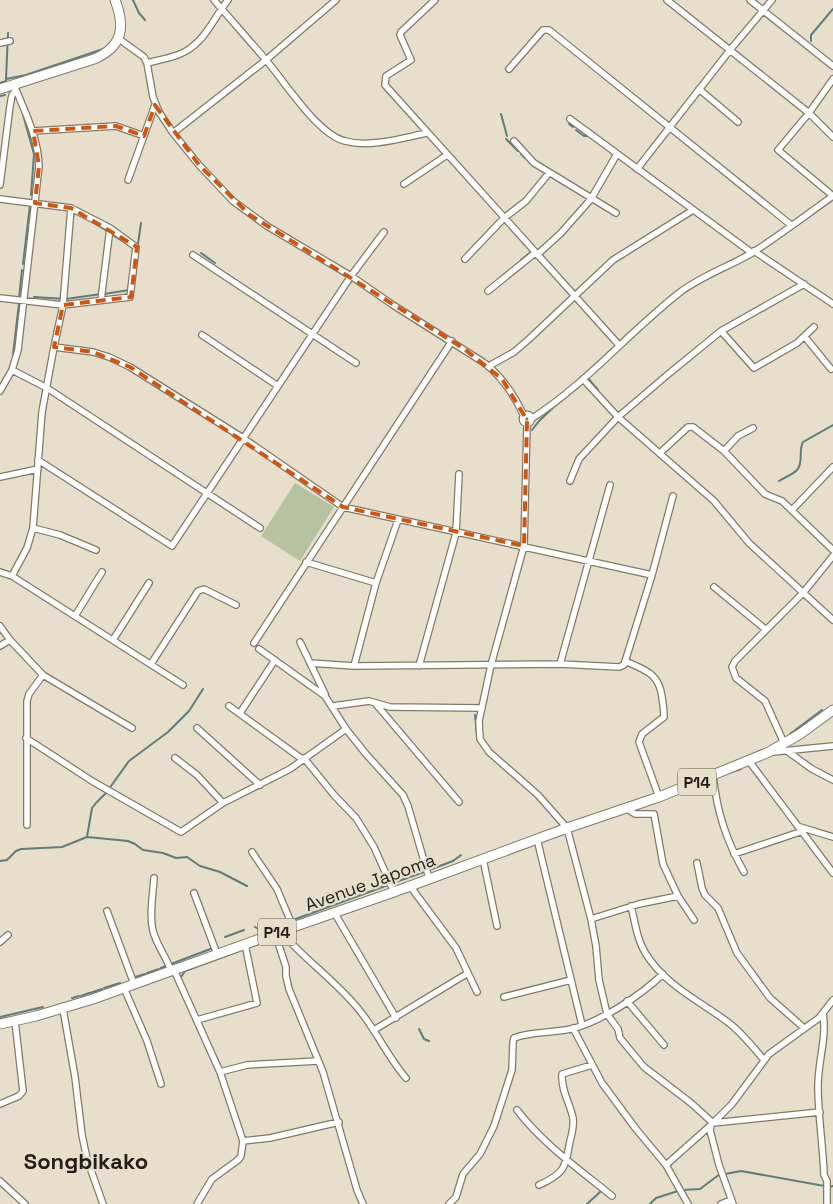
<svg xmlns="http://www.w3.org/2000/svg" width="833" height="1204" font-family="'Space Grotesk',sans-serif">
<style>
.green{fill:#b7c2a0}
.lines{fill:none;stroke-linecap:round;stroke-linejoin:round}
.stream{stroke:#5e7d7e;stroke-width:2}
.minor-casing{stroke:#817a68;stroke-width:8}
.primary-casing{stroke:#817a68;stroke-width:11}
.minor{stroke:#fff;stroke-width:5.5}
.primary{stroke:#fff;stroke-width:9}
.marked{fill:none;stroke:#d4530d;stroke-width:4;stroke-dasharray:10 6;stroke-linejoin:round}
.labels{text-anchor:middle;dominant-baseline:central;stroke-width:4.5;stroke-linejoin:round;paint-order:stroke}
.shield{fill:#e7dfcc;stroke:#5d594e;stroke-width:1}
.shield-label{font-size:16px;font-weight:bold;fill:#221f18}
.street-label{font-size:18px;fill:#221f18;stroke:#e7dfcc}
.district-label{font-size:22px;font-weight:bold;fill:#221f18;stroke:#e7dfcc}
</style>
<rect width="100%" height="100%" fill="#e7dfcc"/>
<path class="green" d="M295,483L334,507L300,561L261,536Z"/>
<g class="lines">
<path class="stream" d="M133,0L139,13L145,20
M811,41V35L833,9
M6,79L8,33
M0,83L6,81V79L26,75L103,49
M0,96L5,95
M22,111L34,154L31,195
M501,114L507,136
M569,124L573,127
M576,130L584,136H590
M506,139L518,151
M521,154L525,158
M88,219L107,231
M111,234L132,247
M138,244L141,223
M201,253L215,263
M521,260L532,251
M23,264L30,205
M104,294L129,290V289
M34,297L66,299L101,294
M19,298L22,270
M13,354L19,303
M587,377L598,390
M532,430L539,421L558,403
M779,481C785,477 792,475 797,470C804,462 798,451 803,442L833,425
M475,715L477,736
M790,734L822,710
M729,773L741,769
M87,837L92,808L96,803L106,793L129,761L168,732L189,711L203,689
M0,861L7,860L16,851L21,849L62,847L87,837L128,841L135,844L143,850L163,853L176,858L187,857L200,866L220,872L247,886
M429,870L453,861L461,855
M393,883L424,872
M293,920L388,885
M255,927L262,931L285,923
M225,937L244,930
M171,964L213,948
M161,968L168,965
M147,973L159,969
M135,977L145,974
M181,977L185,971L239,951
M104,988L120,983
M90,993L102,989
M81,996L89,993
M72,998L79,996
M0,1017L43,1007
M419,1029L424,1039L429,1041
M725,1174L741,1171L830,1187L833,1186
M682,1190L700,1189L720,1174
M587,1204L600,1192
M650,1204L656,1198L678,1191"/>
<g class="minor-casing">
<path id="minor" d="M214,0C231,20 249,40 266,60C284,81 318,135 345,141C370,148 402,138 427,133
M435,0L401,32L400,35L411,60L386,76L385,85L619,345
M667,0L809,113L833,137
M750,0L833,66
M119,39L144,57L147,63L153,97L159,112L173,133L199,165L233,201L267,226L351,276L393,305L483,362C502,376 514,394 524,416
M0,43L10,41
M147,63C162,59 180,57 192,47C207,36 216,15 228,0
M509,69L543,30H549L791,225
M833,79L809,113L778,150L833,196
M699,89L738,122
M570,119L752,253
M33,131L116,126L144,136
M173,133L266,60L336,0
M514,141L534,163L616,213
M637,169L730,50L772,0
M128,180L155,105
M404,184L447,155
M0,185L10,106L12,95L16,90
M0,199L71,208L110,228L101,300
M754,251L833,304
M193,255L356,363
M537,255L561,233L591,199L617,154
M465,259L504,218L526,201L549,173
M488,291L535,253
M0,298L63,305L130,297L136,247L110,228
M721,331L754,368L797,343L814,327
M202,335L278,386
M805,337L831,369
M54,347L63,305L71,208
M489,366L514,352L528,340L613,260L693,210
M12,370L47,388L260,528
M583,379L618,417L714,501L749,543L833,620
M0,391L12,370L18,350L39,166C38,137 25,112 14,85
M522.5 419a4.5 4.5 0 1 1 9 0a4.5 4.5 0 1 1-9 0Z
M531,419C586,384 628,333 679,293C701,276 728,267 752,253C780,235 806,215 833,196
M527,424L524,546L491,665L479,721L480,739L489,752L538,795L567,828L591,919L596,946L599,980L607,1014L618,1029L620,1038L644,1067L691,1103L713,1123L820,1112
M724,451L738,436L753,428
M660,453L688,427H693L724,451L765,494L782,501L833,550
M38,460L172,546L351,276L384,232
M0,477L38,469
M570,481L579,459L618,417L666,376L721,331L804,284
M792,510L833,467
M398,520L376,583L354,666L560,664L619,667L624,665L652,575L673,496
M33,528L60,535L96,550
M306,562L376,583
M0,572L12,576L183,685
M12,576L27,548L33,528L42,412L54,347L93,352L109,357L130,367L243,438L343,507L652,575
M714,587L765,629
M75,616L102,572
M0,626L10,640L43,675L132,728
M113,640L149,583
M300,642L325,694
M254,643L452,341
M0,646L10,640
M259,649L325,696L346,729L366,754L403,795L408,806L429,878
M625,661C645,670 659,673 662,697C663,704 664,710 664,717L642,734L639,742L659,797
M310,663L354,666
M151,664L198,591L204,589L236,605
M560,664L610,485
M419,666L456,533L459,474
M375,703L459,802
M229,706L302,759
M333,706L369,701L390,707L482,708
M240,713L275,660
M197,728L260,785
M26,738L92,781L181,832L223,803L290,769L346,729
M784,743L765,701L736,678L732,667L735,661L803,593L833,556
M787,751L812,769L833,780
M773,752L833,746
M175,758L197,775L223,803
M304,758L334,795L356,818L374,847L394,892
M749,761L833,873
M713,775C717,812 726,840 744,872
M626,808L635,814H654L663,864L678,896L694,920
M27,825V701L29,694L43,675
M800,827L833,837
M537,839L582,1025
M252,852L277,889L293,927
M734,854L803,831
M483,859L497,926
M697,863L702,888L705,895L718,908L737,953L770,998L804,1028
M154,878C153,895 149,915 153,931C157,946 166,956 171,971
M410,886L456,948L477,992
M194,893L217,954
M631,906C635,922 637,940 646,954C666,986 700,1001 729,1023C742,1033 753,1047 764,1060
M107,911L134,984
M334,912L396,1018
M591,919L639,904L678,896
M280,931C303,958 332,978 355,1005C375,1027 386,1055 406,1078
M275,933L286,967V976L289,989L323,1072L357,1190L363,1204
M0,942L8,935
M174,970L220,1072L243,1141L241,1156L238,1160L212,1179L197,1204
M124,988L147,1041L161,1084
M504,997L571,980
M627,1001L664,1045
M63,1009L75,1077L82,1135L87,1159L103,1204
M823,1013C827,1038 818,1061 818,1086C818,1116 823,1145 824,1175L827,1181V1204
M197,1020L257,1003L245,944
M573,1028L602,1083L636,1129L666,1165L688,1204
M374,1030L468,973
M220,1072L247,1065L318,1061
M0,1104L19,1096L23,1091L15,1021
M517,1110C543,1144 579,1169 612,1196
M243,1141L270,1138L339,1122
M666,1165L711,1125
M0,1181L25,1204
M539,1185C566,1173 565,1167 570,1141C572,1134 574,1126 573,1118C570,1103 561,1091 562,1074L592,1065
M449,1204L456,1197L463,1174L480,1154L494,1126L512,1070L513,1042L514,1038C531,1031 553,1033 571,1029C601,1022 641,995 663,974
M721,1204L731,1200
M733,1204L719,1165L710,1130L711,1125L732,1104L769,1054L819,1018L833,1000"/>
</g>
<g class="primary-casing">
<path id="primary" d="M0,89L94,59C122,47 126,28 115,0
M0,1024L36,1016L93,999L293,927L394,892L567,828L659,797L769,752L800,734L833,710"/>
</g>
<use href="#minor" class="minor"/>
<use href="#primary" class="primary"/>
</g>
<path class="marked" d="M155,105L199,165L250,215L463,348L502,379L527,420L524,546L343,507L130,367L93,352L54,347L63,305L131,297L137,247L71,208L35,203L39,166L33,131L116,126L144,136Z"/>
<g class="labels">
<g class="shield">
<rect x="678" y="768.5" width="38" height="27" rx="4"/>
<rect x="258" y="918.5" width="38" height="27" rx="4"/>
</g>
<g class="shield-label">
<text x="697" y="782">P14</text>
<text x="277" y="932">P14</text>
</g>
<g class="street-label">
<text transform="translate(370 882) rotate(-20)">Avenue Japoma</text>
</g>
<g class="district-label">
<text x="86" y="1161">Songbikako</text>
</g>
</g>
</svg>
